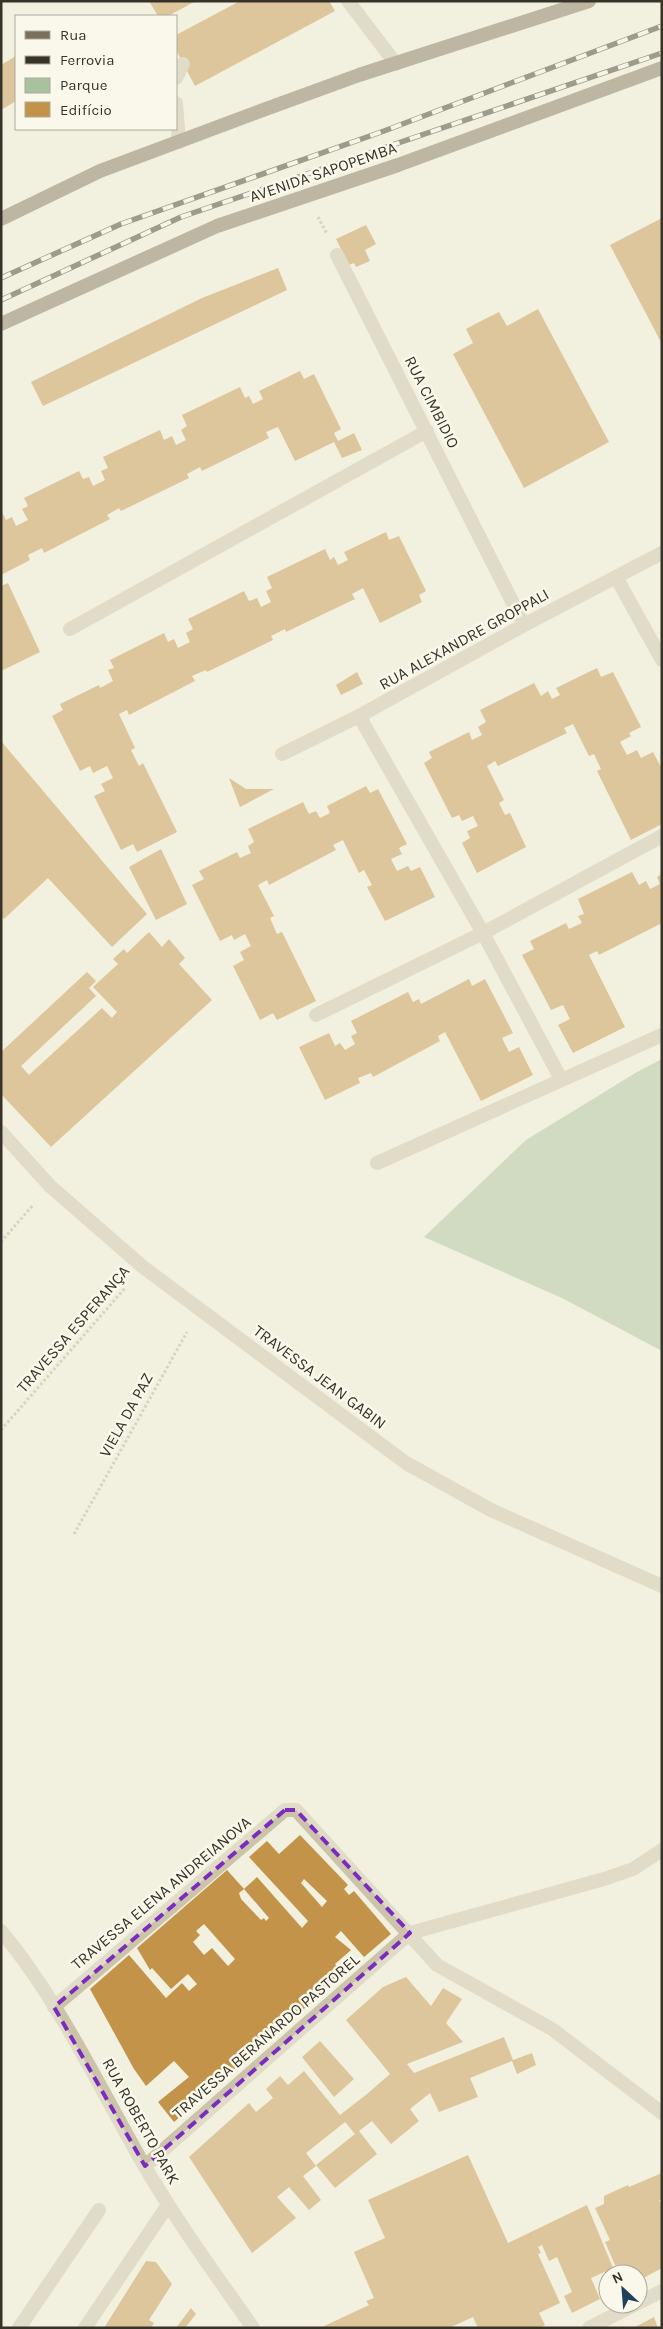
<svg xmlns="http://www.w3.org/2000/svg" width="663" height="2329" font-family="Karla,sans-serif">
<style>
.green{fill:#a9c19e}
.building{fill:#c4934a;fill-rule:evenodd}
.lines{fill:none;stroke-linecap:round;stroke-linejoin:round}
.path{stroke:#b6af94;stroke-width:3;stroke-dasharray:2.5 2.5;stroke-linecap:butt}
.service{stroke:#cbc4aa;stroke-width:14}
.minor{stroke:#cbc4aa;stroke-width:14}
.primary{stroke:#7a705b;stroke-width:14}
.rail-casing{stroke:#383329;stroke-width:5.5}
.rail{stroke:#faf8eb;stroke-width:4;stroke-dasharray:11;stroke-linecap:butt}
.marked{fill:none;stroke:#7b2cbf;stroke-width:4;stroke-dasharray:10 6;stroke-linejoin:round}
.labels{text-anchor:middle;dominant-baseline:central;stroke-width:5;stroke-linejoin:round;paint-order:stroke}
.street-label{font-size:16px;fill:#383329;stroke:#faf8eb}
</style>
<rect width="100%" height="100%" fill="#f2f0de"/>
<path class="green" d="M662,1059V1351L562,1298L424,1237L526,1140L637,1072Z"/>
<path class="building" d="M149,1H196L168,16H158Z
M240,1H329L335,11L195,86L176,50V35Z
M16,56V101L1,110V65Z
M662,218V344L610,245Z
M366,225L376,244L365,250L370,261L356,267L354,263L349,265L336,239Z
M278,268L287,290L43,406L31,382L202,298Z
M538,309L609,442L524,488L453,354L473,343L466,329L481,321L499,312L507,326Z
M300,371L304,379L314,374L341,429L334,433L338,441L354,433L362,450L342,458L334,442L295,461L278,427L266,432L269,438L202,471L200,467L187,474L189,478L121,511L119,508L107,515L110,519L44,553L42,548L28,555L30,560L1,575V510L6,520L12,517L16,526L28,520L22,509L28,506L24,498L79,471L83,479L89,477L93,486L105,480L101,471L108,468L103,457L160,430L164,440L172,436L176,445L186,440L181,430L187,426L182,415L240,387L245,398L249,396L253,404L263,399L259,391Z
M386,532L389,540L399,536L426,591L419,595L422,602L380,623L363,588L352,594L355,599L286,632L285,629L271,636L273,640L207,672L206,670L192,676L195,681L129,715L127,710L119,714L135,748L131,750L139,766L143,763L177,832L137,852L133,844L121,850L94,796L105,791L101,784L113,778L107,766L93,773L90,766L80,771L52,716L63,710L60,704L99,685L100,688L113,681L108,670L114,668L110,660L164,633L168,642L174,639L178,648L190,642L186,633L193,629L188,619L244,591L249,601L257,598L261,607L271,602L266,591L272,588L267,577L325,549L330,560L334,557L338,565L348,560L344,552Z
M8,583L40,652L1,671V586Z
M597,668L601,677L613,672L641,727L629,733L631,736L620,742L627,755L637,750L641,758L653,752L662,769V824L631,840L597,771L601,769L594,754L589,756L573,724L564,728L567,733L498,766L495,761L487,766L504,800L499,803L505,815L510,813L526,847L477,873L462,843L470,838L467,831L478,826L473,816L462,821L459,815L452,818L424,763L432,758L429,752L469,732L472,740L482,735L478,727L486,722L480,710L534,683L541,696L548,691L552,699L560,695L556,688Z
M357,672L363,684L341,695L336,685Z
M1,741L147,914L112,947L48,878L4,919L1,916Z
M229,778L246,789H274L240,807Z
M366,786L370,793L378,789L407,844L399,848L402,854L391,859L397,871L408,866L411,871L420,867L435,897L385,921L367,887L372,885L364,870L359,873L343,840L333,845L336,850L269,885L267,880L258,885L274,916L270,918L277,934L282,932L316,1001L277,1020L273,1013L260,1020L233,966L244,960L240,952L251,946L245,934L234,940L232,935L220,941L192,885L204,879L199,871L237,852L240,858L251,853L248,846L254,842L248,829L303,802L309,814L316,811L320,818L330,813L327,806Z
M161,849L187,904L156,920L129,867Z
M632,872L639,885L646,881L650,889L660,884L657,877L662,874V923L599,955L597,951L589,955L625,1027L573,1053L558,1025L570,1019L563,1005L551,1010L522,955L534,949L530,941L566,923L569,929L582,923L578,916L584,914L578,899Z
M149,932L162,947L169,939L185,958L179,964L212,1000L51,1147L1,1094V1052L87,972L96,981L89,988L96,996L21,1066L29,1075L102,1008L112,1018L117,1012L93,987L118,964L113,959L124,949L127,953Z
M469,979L472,986L485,979L513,1033L502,1038L509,1052L519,1047L533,1075L481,1101L445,1032L438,1036L440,1041L373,1077L371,1073L358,1078L360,1083L325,1100L299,1047L329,1033L335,1046L340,1043L345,1050L355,1044L351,1036L357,1033L351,1021L408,992L413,1002L419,999L421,1004Z
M300,1835L348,1885L344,1889L349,1895L354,1891L391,1934L364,1957L341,1931L335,1937L351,1950L335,1964L344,1974L174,2122L158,2102L189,2077L174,2061L146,2086L134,2069L90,1989L129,1955L166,1998L182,1983L189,1991L197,1984L188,1974L171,1989L152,1968L150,1970L137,1948L227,1870L244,1889L239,1893L241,1899L261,1920L264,1918L266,1921L269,1918L244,1889L257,1877L302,1928L308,1921L249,1857L267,1841L279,1854ZM304,1879L327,1901L322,1907L301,1883ZM204,1924L235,1959L228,1966L212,1948L204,1955L193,1942L200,1935L196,1931Z
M406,1977L431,2006L443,1988L462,1999L446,2023L463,2042L407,2064L414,2073L504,2037L513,2060L532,2053L536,2065L517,2074L512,2061L470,2078L478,2097L439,2112L430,2093L410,2109L419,2121L391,2144L372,2121L359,2131L377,2154L335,2188L316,2165L355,2134L345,2122L306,2153L316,2166L303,2176L321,2200L309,2210L289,2187L277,2197L296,2218L252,2253L189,2157L249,2103L256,2112L273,2098L266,2089L280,2076L288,2085L304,2071L340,2115L367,2094L390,2074L346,2020L383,1987Z
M320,2041L354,2079L334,2097L302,2057Z
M468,2155L508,2243L587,2205L613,2268L591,2278L600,2299L572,2313L564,2296L572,2292L557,2257L549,2261L542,2245L538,2247L541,2253L538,2254L560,2303L539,2313L545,2325L539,2328H478L473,2317L449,2328H320L369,2305L366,2301L374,2298L354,2252L385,2238L368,2200Z
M662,2173V2199L659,2200L662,2205V2268L638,2281V2274H619L605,2242L610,2240L595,2208L604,2204V2196L628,2185L629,2187Z
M146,2261L156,2262L172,2284L149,2320L154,2323L151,2328H104Z
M191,2308L196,2314L185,2328H176Z
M654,2317L658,2328H633L637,2326Z"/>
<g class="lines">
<path class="path" d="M318,217L327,234
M1,1242L33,1205
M1,1430L126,1287
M74,1534L187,1332"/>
<path class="service" d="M348,1L396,64
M176,78L183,64
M176,103L179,142
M19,2328L99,2210"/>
<path class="minor" d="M337,255L524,625
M616,577L662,660
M70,629L427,431
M359,716L483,933L561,1079
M282,754L359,716L524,625L662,553
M316,1015L483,933L662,836
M1,1132L50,1186L143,1267L406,1463L491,1510L662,1586
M377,1163L662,1035
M1,1931C60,2002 99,2087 145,2167C178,2223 216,2275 253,2328
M54,2007L285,1810H296L437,1965L552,2029L662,2113
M145,2166L410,1933L604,1879L633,1869L662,1850
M638,2303L662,2291
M85,2328L168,2205
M589,2328L636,2304"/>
<path class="primary" d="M1,219L100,171L263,110L359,75L589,1
M1,324L217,226L398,165L662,68"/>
<g class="rail-casing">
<path id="rail" d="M1,278L121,224L384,131L662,26
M1,300L181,217L662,53"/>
</g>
<use href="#rail" class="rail"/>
</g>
<path d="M0 0H663V2329H0ZM285,1810H296L410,1933L145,2166L54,2007Z" fill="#f2f0de" fill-opacity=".55" fill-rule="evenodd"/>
<path class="marked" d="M285,1810H296L410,1933L145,2166L54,2007Z"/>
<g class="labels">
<g class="street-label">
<text transform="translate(323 172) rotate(-19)">AVENIDA SAPOPEMBA</text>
<text transform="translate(432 402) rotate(63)">RUA CIMBIDIO</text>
<text transform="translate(464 639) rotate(-29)">RUA ALEXANDRE GROPPALI</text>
<text transform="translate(73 1329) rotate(-49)">TRAVESSA ESPERANÇA</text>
<text transform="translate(320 1377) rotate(37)">TRAVESSA JEAN GABIN</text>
<text transform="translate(126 1415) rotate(-61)">VIELA DA PAZ</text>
<text transform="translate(161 1893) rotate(-40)">TRAVESSA ELENA ANDREIANOVA</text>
<text transform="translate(266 2036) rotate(-41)">TRAVESSA BERANARDO PASTOREL</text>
<text transform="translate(141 2121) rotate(61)">RUA ROBERTO PARK</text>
</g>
</g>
<rect width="663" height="2329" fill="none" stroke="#383329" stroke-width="5"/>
<rect x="15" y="15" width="162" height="115" fill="#faf8eb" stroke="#aca99d"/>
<rect x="25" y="31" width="25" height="8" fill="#7a705b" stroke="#aca99d"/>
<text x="60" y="40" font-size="15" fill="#383329">Rua</text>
<rect x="25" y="56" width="25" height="8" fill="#383329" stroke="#aca99d"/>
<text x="60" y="65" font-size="15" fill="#383329">Ferrovia</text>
<rect x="25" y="78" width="25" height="15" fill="#a9c19e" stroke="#aca99d"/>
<text x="60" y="90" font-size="15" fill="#383329">Parque</text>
<rect x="25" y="102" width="25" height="15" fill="#c4934a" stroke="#aca99d"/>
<text x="60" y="115" font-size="15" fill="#383329">Edifício</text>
<g transform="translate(623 2289) rotate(334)"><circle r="24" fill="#faf8eb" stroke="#aca99d"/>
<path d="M0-4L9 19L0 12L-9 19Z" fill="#1f4159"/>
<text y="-8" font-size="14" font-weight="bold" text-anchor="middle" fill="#383329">N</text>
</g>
</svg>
